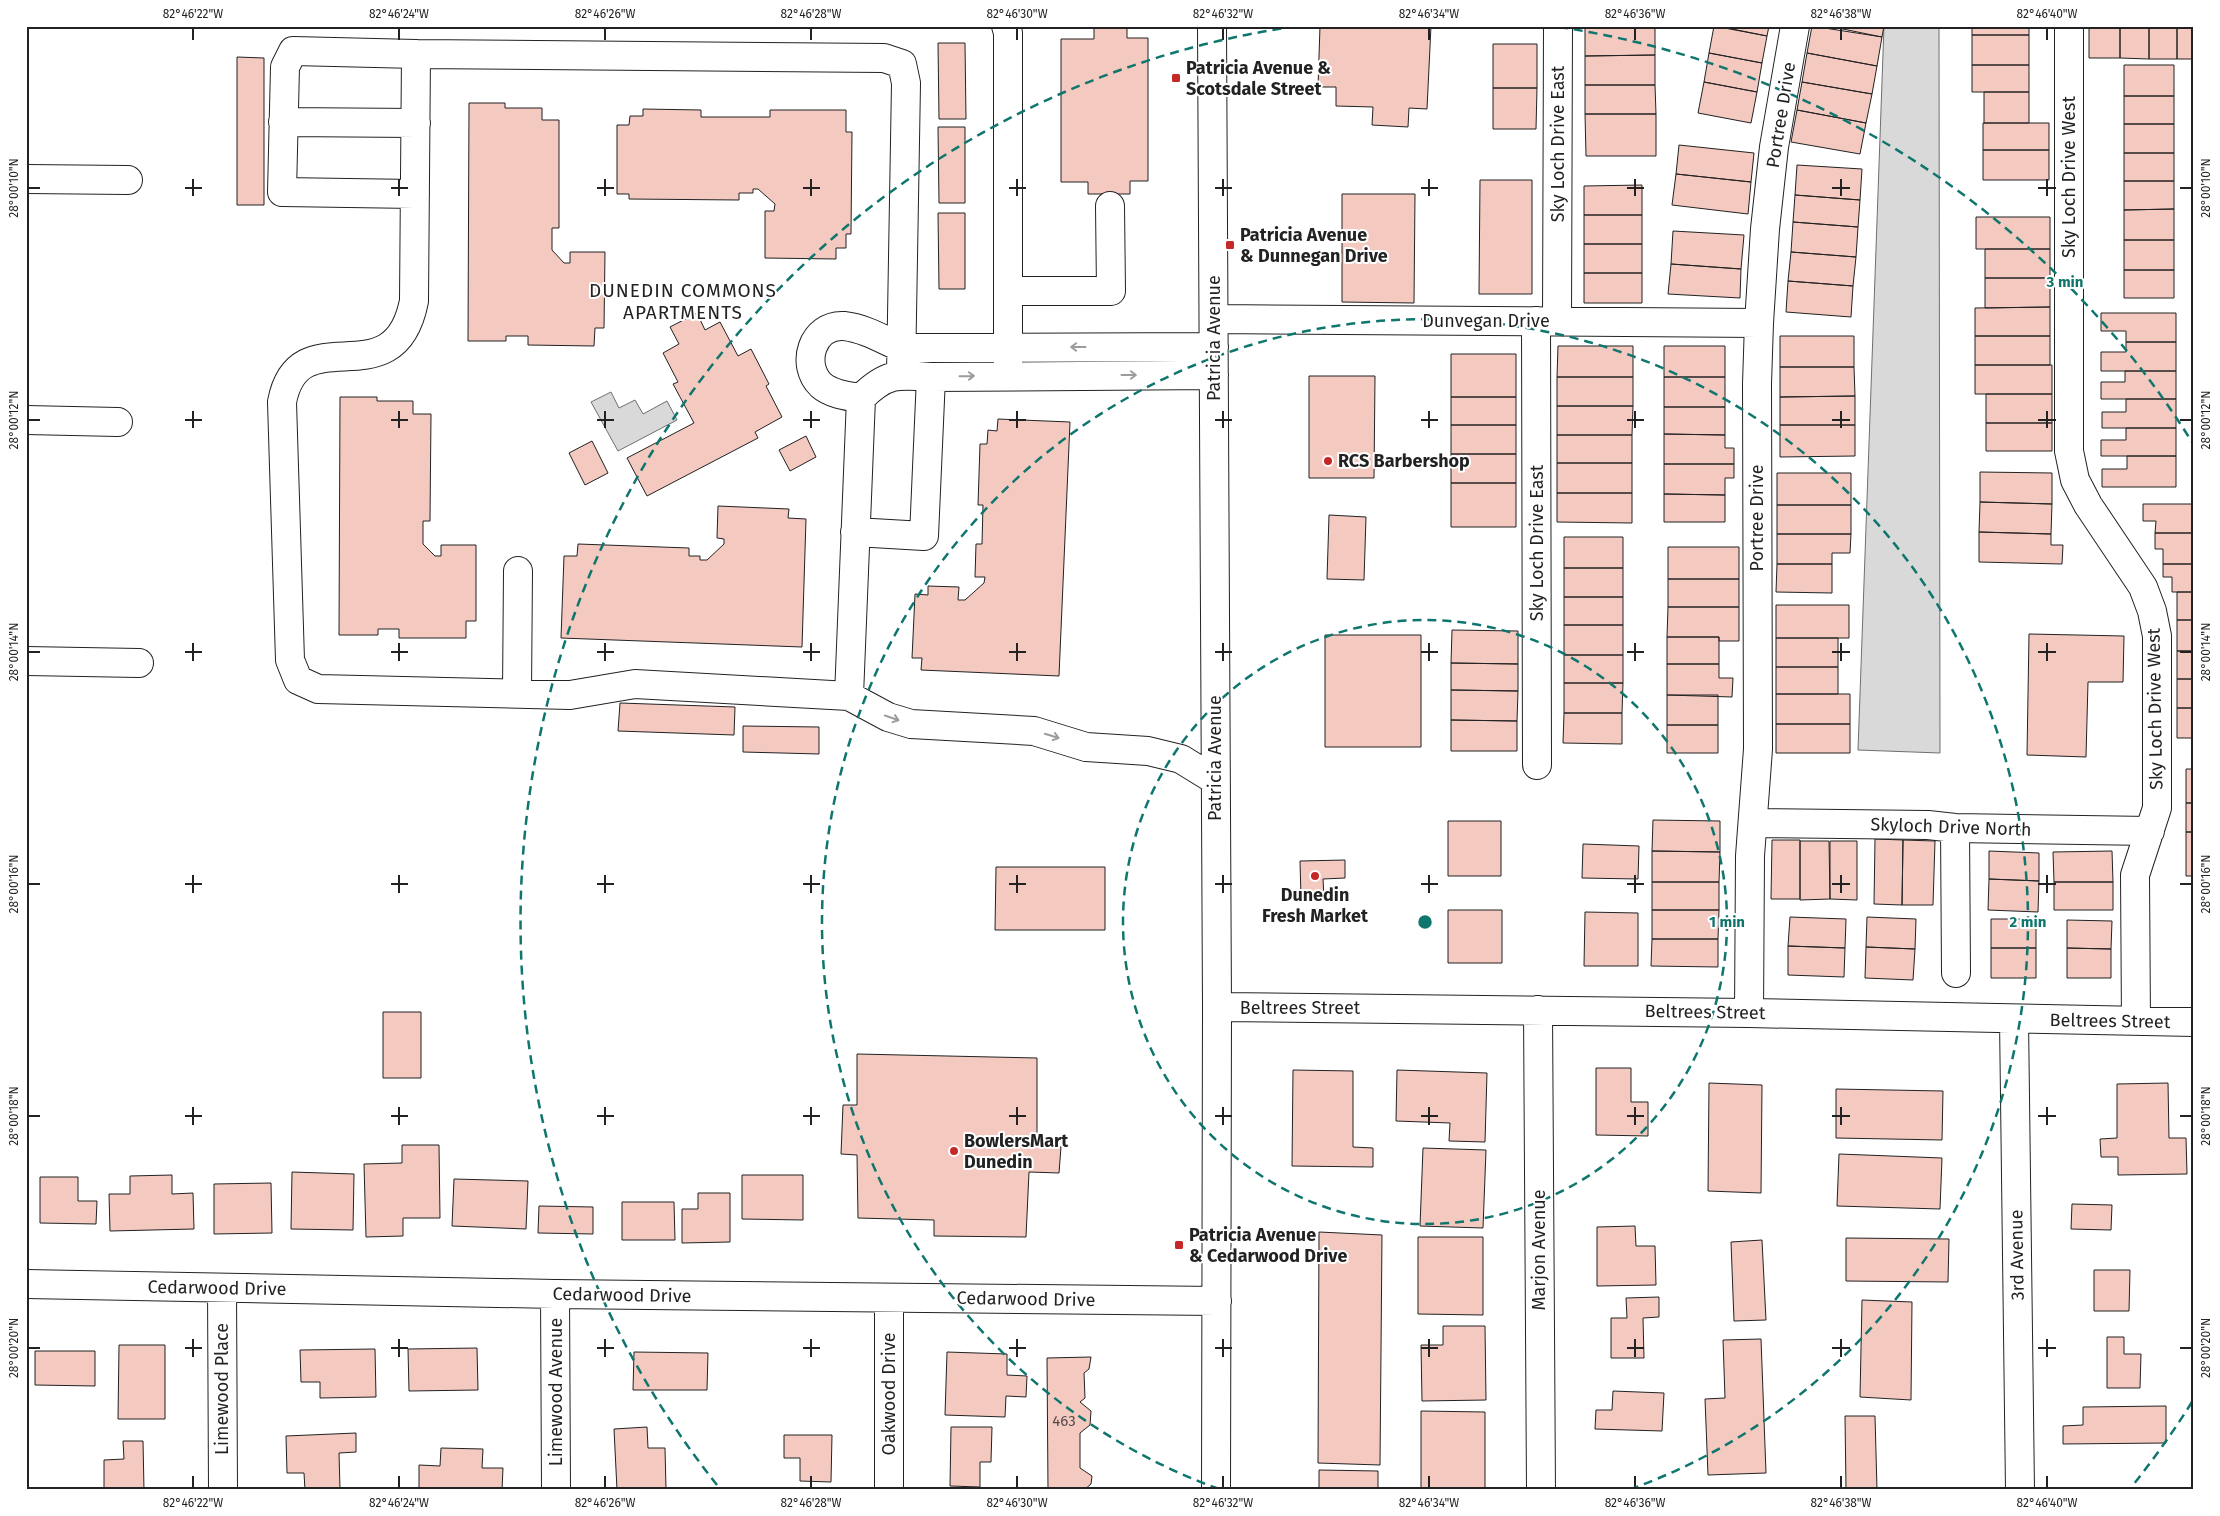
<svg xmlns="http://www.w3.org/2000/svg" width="2220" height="1516" font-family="'Fira Sans',sans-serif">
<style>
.water{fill:#d9d9d9;stroke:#6f6f6f}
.building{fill:#f3c9c0;stroke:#222}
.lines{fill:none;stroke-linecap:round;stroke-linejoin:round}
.minor-casing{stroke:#222;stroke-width:30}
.minor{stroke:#fff;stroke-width:28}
.oneway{stroke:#9c9c9c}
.ticks{fill:none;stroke:#222;stroke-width:2}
.ring{fill:none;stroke:#0f766e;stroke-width:2.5;stroke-dasharray:9 6}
.poi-dot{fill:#c62828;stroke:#fff;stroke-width:2}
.labels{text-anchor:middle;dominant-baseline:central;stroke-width:4;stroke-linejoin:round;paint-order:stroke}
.number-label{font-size:15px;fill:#564c4a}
.poi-label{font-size:18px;font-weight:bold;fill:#222;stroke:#fff;text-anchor:start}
.street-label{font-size:18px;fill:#222;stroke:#fff}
.neighbourhood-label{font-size:19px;letter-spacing:1px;fill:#222;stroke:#fff}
.centre{fill:#0f766e;stroke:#fff;stroke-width:2.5}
.ring-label{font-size:15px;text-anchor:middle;font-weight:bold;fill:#0f766e;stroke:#fff;stroke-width:4;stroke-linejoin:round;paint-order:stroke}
.neatline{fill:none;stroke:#222;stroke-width:2}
.ticks-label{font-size:12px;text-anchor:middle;fill:#222}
</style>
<rect width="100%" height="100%" fill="#fff"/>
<path class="water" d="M1884,26H1939L1940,753L1858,750Z
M611,392L619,408L635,400L643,414L667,401L677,420L618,451L591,402Z"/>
<path class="building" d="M1094,26H1127V38H1148V181H1130V194H1088V182H1061V39H1094Z
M1320,26H1431L1427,109L1409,108L1408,127L1372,125L1373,107L1336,106V87H1318Z
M1585,26H1655V27L1585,28Z
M1714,26L1767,36L1762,63L1709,53Z
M1717,26H1769L1767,36Z
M1812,26L1882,37L1877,66L1807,53Z
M1828,26H1884L1882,37Z
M1972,26H2029V35H1972Z
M2089,26H2120V58H2089Z
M2120,26H2149V59L2120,58Z
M2149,26H2177V59H2149Z
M2177,26H2194V59H2177Z
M1655,27V55L1585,56V28Z
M1972,35H2029V65H1972Z
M938,43H965L966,119H939Z
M1493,44H1537V88H1493Z
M1709,53L1762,63L1757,92L1704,82Z
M1807,53L1877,66L1872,94L1802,82Z
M1655,55V85H1585V56Z
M237,57L264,58V205H237Z
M1972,65H2029V92H1972Z
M2124,65H2174V96H2124Z
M1704,82L1757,92L1751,123L1698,113Z
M1802,82L1872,94L1866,123L1797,110Z
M1585,85H1655L1656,114H1585Z
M1493,88H1537L1536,129H1493Z
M1984,92H2029V123H1984Z
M2124,96H2174V124H2124Z
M469,103H505V108H542V120H559V228H552V250L564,263H570V252H605L604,328H595L594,346L528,345V336H506V341H468Z
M643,109L701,110V117H770V110H846V132H852L851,234H846V248H836V259L765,258V211H774L775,204L758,189H753V193H739V200L629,199V194H617V125H629L630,116H643Z
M1797,110L1866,123L1860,154L1791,142Z
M1585,114H1656V156H1586Z
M1983,123H2049V150H1983Z
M2124,124H2174V153H2124Z
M938,127H965V203H939Z
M1679,145L1754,153L1751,182L1676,174Z
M1983,150H2049V180H1983Z
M2124,153H2174V181H2124Z
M1797,165L1862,169L1860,200L1795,195Z
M1676,174L1751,182L1748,214L1672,205Z
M1480,180H1532V294H1479Z
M2124,181H2174V209L2124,210Z
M1642,185V215H1584V186Z
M1342,194H1415L1414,303L1342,302Z
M1795,195L1860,200L1858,227L1793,222Z
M2174,209V240H2124V210Z
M938,213H965V289H939Z
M1584,215H1642V244H1584Z
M1976,217H2050V249H1976Z
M1793,222L1858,227L1856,257L1791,252Z
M1673,231L1744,235L1741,269L1671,264Z
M2124,240H2174V270H2124Z
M1584,244H1642V273H1584Z
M1985,249H2050V278H1985Z
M1791,252L1856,257L1853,286L1788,281Z
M1671,264L1741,269L1740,298L1668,294Z
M2124,270H2174V298H2124Z
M1584,273H1642V303H1584Z
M1985,278H2050V307L1985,308Z
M1788,281L1853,286L1851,317L1786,312Z
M2050,307V336H1975V308Z
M697,313L705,330L720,322L738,356L751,349L769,384L766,386L782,417L755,432L758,438L647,496L627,458L694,423L673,384L678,382L663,353L679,344L670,327Z
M2101,313H2176V342H2126V331H2101Z
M1780,336H1854V367H1780Z
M1975,336H2050V365H1975Z
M2126,342H2176V371H2101V352H2126Z
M1558,346H1633V377H1557Z
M1664,346H1725V377H1664Z
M1451,354H1516V397H1451Z
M1975,365H2052V394H1975Z
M1780,367H1854L1855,396L1780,397Z
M2125,371H2176V399H2101V382H2125Z
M1309,376H1375L1374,478H1309Z
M1557,377H1633V406H1557Z
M1664,377H1725V407H1664Z
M1986,394H2052V423H1986Z
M1855,396V425H1780V397Z
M340,397H377V401H413V414H431L430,521H423V544L435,556H441V545H476V621H466V638H399V629H378V635H339Z
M1451,397H1516V425H1451Z
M2126,399H2176V428H2102V412H2126Z
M1557,406H1633L1632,435H1557Z
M1664,407H1725V435L1664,434Z
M998,419L1070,422L1059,676L921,670L922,658H912L915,594L928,595V586L959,587L958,600H965L984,583L985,577H975L976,544H982L983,505H978L980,444H987L988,430L997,431Z
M1986,423H2052V451H1986Z
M1451,425H1516V454H1451Z
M1780,425H1855V456L1780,457Z
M2126,428H2176V456H2101V440H2126Z
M1664,434L1725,435V448H1734V464H1664Z
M1557,435H1632V463H1557Z
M806,436L816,457L790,471L779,450Z
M592,441L608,473L585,485L569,453Z
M1451,454H1516V483H1451Z
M2127,456H2176V487H2102V469H2127Z
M1557,463H1632V493H1557Z
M1664,464H1734V478H1725V495L1664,494Z
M1980,472L2052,473V504L1980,502Z
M1777,473H1851V505H1777Z
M1451,483H1516V527H1451Z
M1557,493H1632V523L1557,522Z
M1664,494L1725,495V522H1664Z
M1980,502L2052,504L2051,534L1979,532Z
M2143,504H2194V533H2155L2156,521H2143Z
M1777,505H1851V534H1777Z
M718,506L789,509L788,518L806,519L802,647L561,638L564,556H577L578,544L689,548V556H700V560H707L724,544V539L717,538Z
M1329,515L1366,517L1364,580L1327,579Z
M1979,532L2051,534V545H2063L2062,564L1979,562Z
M2155,533H2194V564H2163V549H2155Z
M1777,534H1851L1850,553H1832V564H1777Z
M1564,537H1623V568H1564Z
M1668,547H1739V579H1668Z
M1777,564H1832V593L1776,592Z
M2163,564H2194V592H2172V577H2163Z
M1564,568H1623V597H1564Z
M1668,579H1739V607H1668Z
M2177,592H2194V620H2177Z
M1564,597H1623V625H1564Z
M1776,605H1849V638H1776Z
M1668,607H1739V641H1719V637H1667Z
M2177,620H2194V651H2177Z
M1564,625H1623V655H1564Z
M1452,630L1518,631V664L1451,663Z
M2029,634L2124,636L2123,682H2088L2086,757L2027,755Z
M1325,635H1421V747H1325Z
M1667,637H1719V664H1667Z
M1776,638H1838V667H1776Z
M2177,651H2194V679H2177Z
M1564,655H1623V683H1564Z
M1451,663L1518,664V691L1451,690Z
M1667,664H1719V678H1733L1732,697L1667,695Z
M1776,667H1838V694H1776Z
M2177,679H2194V708H2177Z
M1564,683H1623L1622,713H1564Z
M1451,690L1518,691L1517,721L1451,720Z
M1776,694H1850V724H1776Z
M1667,695H1718V725H1667Z
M620,703L735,707L734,735L618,731Z
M2177,708H2194V738H2177Z
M1564,713H1622V744L1563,743Z
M1451,720L1517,721V751H1451Z
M1776,724H1850V753H1776Z
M1667,725H1718V753H1667Z
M743,726L819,727V754L743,752Z
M2186,769H2194V803H2186Z
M2186,803H2194V832H2186Z
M1653,820L1720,821V852L1652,851Z
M1448,821H1501V876H1448Z
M2186,832H2194V876H2186Z
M1875,839L1903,840L1902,905L1874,904Z
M1772,840H1800V899H1771Z
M1903,840L1935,841L1933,905H1902Z
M1800,841H1829L1830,899L1800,900Z
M1830,841H1857V900L1830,899Z
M1583,844L1639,846L1638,879L1582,878Z
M1652,851L1720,852L1719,882H1652Z
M1989,851L2039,853V881L1989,879Z
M2112,851L2113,882H2054L2053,852Z
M1345,860V878L1323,879L1324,897L1301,898L1300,861Z
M996,867H1105V930H995Z
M1989,879L2039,881L2038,912L1988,910Z
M1652,882H1719V910H1652Z
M2054,882H2113V910H2054Z
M1448,910H1502V963H1448Z
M1652,910H1719L1718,939H1652Z
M1585,912L1638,913V966H1584Z
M1790,917L1846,919L1845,948L1788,946Z
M1867,917L1916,919L1915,949L1866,947Z
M1991,919H2036V948H1991Z
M2067,920L2112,921L2111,949L2067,948Z
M1652,939H1718V967L1651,966Z
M1788,946L1845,948L1844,977L1788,975Z
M1866,947L1915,949L1913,980L1865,978Z
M1991,948H2036V978H1991Z
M2067,948L2111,949V978H2067Z
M383,1012H421V1078H383Z
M857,1054L1037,1058V1145L1061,1147L1059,1173L1029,1172L1026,1237L934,1236V1220L858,1218L857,1155L841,1154L843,1105H857Z
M1596,1068H1631V1102H1648V1136L1596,1135Z
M1293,1070L1353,1071V1147L1373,1148V1167L1292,1166Z
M1397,1070L1487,1073L1485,1142L1449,1141L1450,1123L1396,1121Z
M1709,1083L1762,1085L1761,1193L1708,1191Z
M2168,1083L2169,1138H2186L2187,1174L2118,1175V1157H2101L2100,1139L2117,1138V1084Z
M1836,1089L1943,1091L1942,1140L1836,1138Z
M402,1145H439L440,1218H403V1236L366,1237L364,1164L402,1163Z
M1423,1148L1486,1150L1483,1228L1420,1226Z
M1839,1154L1942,1158L1940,1209L1837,1206Z
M292,1172L354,1174L353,1230L291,1229Z
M172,1175V1194L193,1193L194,1229L110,1231L109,1194H130V1176Z
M742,1175H803V1220L742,1219Z
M40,1177H78V1201H97L96,1224L40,1223Z
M454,1179L528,1181L526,1229L452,1226Z
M271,1183L272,1233L214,1234V1184Z
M698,1193H730V1242L682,1243V1209H698Z
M622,1202H674L675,1240H622Z
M2072,1204L2112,1205L2111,1230L2071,1229Z
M539,1206L593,1207V1234L538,1233Z
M1635,1226L1636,1246H1655L1656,1285L1597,1286V1227Z
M1319,1232L1382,1235L1380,1465L1318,1463Z
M1418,1237H1483V1315L1418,1314Z
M1846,1238L1949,1239L1948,1282L1846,1281Z
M1762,1240L1766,1320L1734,1321L1731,1242Z
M2094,1270H2130L2129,1311H2094Z
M1659,1297V1317L1643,1318L1644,1358H1611V1318H1627L1626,1298Z
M1862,1300L1912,1302L1911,1400L1860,1397Z
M1443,1326H1485L1486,1400L1422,1401L1421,1345H1443Z
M2107,1337H2124V1354H2141L2140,1388H2107Z
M1761,1339L1766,1473L1708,1475L1705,1399L1725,1398L1723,1340Z
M119,1345H165V1419H118Z
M477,1348L478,1390L409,1391L408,1349Z
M375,1349L376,1397L320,1398V1382H301L300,1350Z
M35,1351H95V1386L35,1385Z
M634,1352L708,1353L707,1390H633Z
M947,1352L1007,1354V1375L1027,1376L1026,1397L1006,1396L1005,1417L945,1415Z
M1091,1357L1089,1369L1084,1373L1085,1398L1080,1402L1091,1411L1090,1425L1080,1433V1468L1092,1476L1091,1484L1084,1490H1048L1047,1358Z
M1613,1391L1664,1393L1662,1431L1595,1429L1596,1410H1612Z
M2166,1406V1443L2063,1444V1426L2083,1425V1407Z
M1421,1411L1485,1412V1489L1421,1488Z
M1845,1416H1875L1877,1490H1846Z
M647,1427L648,1448H665L666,1489L617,1490L614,1429Z
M951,1427H992L991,1462H980V1487L950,1486Z
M356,1433V1452L339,1453L340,1489L305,1490L304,1473H287L286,1436Z
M784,1435H832L831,1482L800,1481V1458H784Z
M123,1441H143L144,1490H104V1460L124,1459Z
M441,1448L483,1449L482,1468H503L502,1490H419V1465L440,1466Z
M1319,1470L1378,1471V1490H1319Z
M2159,1488V1490H2082Z"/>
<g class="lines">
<g class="minor-casing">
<path id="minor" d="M1006,26L1008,33V364
M1212,26L1217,1007L1216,1490
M2069,26V451L2075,480L2088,505L2143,587L2152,611L2157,636V808L2135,875L2136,1021
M283,122L416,123
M26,179L128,180
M415,194L282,192L285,67L293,51L416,54
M1008,291H1111L1110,206
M1214,319L1759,323
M1536,321L1537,765
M1557,321L1558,26
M901,374L906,83L902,64L884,58L416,54L414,301C394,403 299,313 282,402L290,660L298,680L318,689L570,695L635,684L849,696L888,717L911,724L1034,731L1086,747L1148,751L1181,759L1215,780
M861,398C847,396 831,394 821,385C800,365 812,324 844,326C864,328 884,340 902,348L1214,347
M26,420L118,422
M855,532L924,536L931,377
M26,661L139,663
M517,692L518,571
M849,696L861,398C886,373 897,374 931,377L1214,375
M1753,823L1928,825L1955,828L2150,831
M1955,828L1956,973
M1217,1007L1749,1013L2194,1022
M1538,1010L1541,1490
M1749,1013L1750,856L1758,749L1757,384L1759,323L1765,229L1774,147L1795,26
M2014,1019L2020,1490
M26,1284L555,1294L1217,1301
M222,1288L223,1490
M555,1294L556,1490
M889,1298V1490"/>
</g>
<use href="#minor" class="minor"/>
</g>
<defs><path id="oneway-shaft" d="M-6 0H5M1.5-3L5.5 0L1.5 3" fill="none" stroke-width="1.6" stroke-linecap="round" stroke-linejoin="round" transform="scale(1.25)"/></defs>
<g class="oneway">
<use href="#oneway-shaft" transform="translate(1078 347) rotate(180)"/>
<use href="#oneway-shaft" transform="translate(1129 375)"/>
<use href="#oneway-shaft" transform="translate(967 376) rotate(-1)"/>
<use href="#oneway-shaft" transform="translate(892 718) rotate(19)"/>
<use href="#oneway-shaft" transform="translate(1052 736) rotate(17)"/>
</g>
<path class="ticks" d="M193,28V40M399,28V40M605,28V40M811,28V40M1017,28V40M1223,28V40M1429,28V40M1635,28V40M1841,28V40M2047,28V40M193,179V196M399,179V196M605,179V196M811,179V196M1017,179V196M1223,179V196M1429,179V196M1635,179V196M1841,179V196M2047,179V196M28,188H40M185,188H202M391,188H408M597,188H614M803,188H820M1009,188H1026M1215,188H1232M1421,188H1438M1627,188H1644M1832,188H1850M2038,188H2056M2180,188H2192M193,411V428M399,411V428M605,411V428M811,411V428M1017,411V428M1223,411V428M1429,411V428M1635,411V428M1841,411V428M2047,411V428M28,420H40M185,420H202M391,420H408M597,420H614M803,420H820M1009,420H1026M1215,420H1232M1421,420H1438M1627,420H1644M1832,420H1850M2038,420H2056M2180,420H2192M193,643V661M399,643V661M605,643V661M811,643V661M1017,643V661M1223,643V661M1429,643V661M1635,643V661M1841,643V661M2047,643V661M28,652H40M185,652H202M391,652H408M597,652H614M803,652H820M1009,652H1026M1215,652H1232M1421,652H1438M1627,652H1644M1832,652H1850M2038,652H2056M2180,652H2192M193,875V893M399,875V893M605,875V893M811,875V893M1017,875V893M1223,875V893M1429,875V893M1635,875V893M1841,875V893M2047,875V893M28,884H40M185,884H202M391,884H408M597,884H614M803,884H820M1009,884H1026M1215,884H1232M1421,884H1438M1627,884H1644M1832,884H1850M2038,884H2056M2180,884H2192M193,1107V1125M399,1107V1125M605,1107V1125M811,1107V1125M1017,1107V1125M1223,1107V1125M1429,1107V1125M1635,1107V1125M1841,1107V1125M2047,1107V1125M28,1116H40M185,1116H202M391,1116H408M597,1116H614M803,1116H820M1009,1116H1026M1215,1116H1232M1421,1116H1438M1627,1116H1644M1832,1116H1850M2038,1116H2056M2180,1116H2192M193,1339V1357M399,1339V1357M605,1339V1357M811,1339V1357M1017,1339V1357M1223,1339V1357M1429,1339V1357M1635,1339V1357M1841,1339V1357M2047,1339V1357M28,1348H40M185,1348H202M391,1348H408M597,1348H614M803,1348H820M1009,1348H1026M1215,1348H1232M1421,1348H1438M1627,1348H1644M1832,1348H1850M2038,1348H2056M2180,1348H2192M193,1476V1488M399,1476V1488M605,1476V1488M811,1476V1488M1017,1476V1488M1223,1476V1488M1429,1476V1488M1635,1476V1488M1841,1476V1488M2047,1476V1488"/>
<g class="ring">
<circle cx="1425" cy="922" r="302"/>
<path d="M1219 1489A603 603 0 1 1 1631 1489"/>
<path d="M2192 1402A905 905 0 0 1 2133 1485M717 1485A905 905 0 0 1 1291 27M1559 27A905 905 0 0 1 2192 442"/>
</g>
<g class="poi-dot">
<rect x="1171" y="73" width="10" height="10" rx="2.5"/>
<rect x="1225" y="240" width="10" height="10" rx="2.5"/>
<circle cx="1328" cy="461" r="5"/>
<circle cx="1315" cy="876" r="5"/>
<circle cx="954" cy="1151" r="5"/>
<rect x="1174" y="1240" width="10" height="10" rx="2.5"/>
</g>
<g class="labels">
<g class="number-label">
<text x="1064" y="1421">463</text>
</g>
<g class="poi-label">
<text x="1186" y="68">Patricia Avenue &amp;<tspan x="1186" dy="21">Scotsdale Street</tspan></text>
<text x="1240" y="235">Patricia Avenue<tspan x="1240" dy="21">&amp; Dunnegan Drive</tspan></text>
<text x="1338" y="461">RCS Barbershop</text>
<text x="1315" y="895" text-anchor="middle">Dunedin<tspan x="1315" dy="21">Fresh Market</tspan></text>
<text x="964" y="1141">BowlersMart<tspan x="964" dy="21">Dunedin</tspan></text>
<text x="1189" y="1235">Patricia Avenue<tspan x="1189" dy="21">&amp; Cedarwood Drive</tspan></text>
</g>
<g class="street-label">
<text transform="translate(1781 115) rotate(-81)">Portree Drive</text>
<text transform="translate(1558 144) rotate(-90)">Sky Loch Drive East</text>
<text transform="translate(2069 177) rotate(-90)">Sky Loch Drive West</text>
<text x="1486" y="321">Dunvegan Drive</text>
<text transform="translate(1214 338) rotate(-90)">Patricia Avenue</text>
<text transform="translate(1757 518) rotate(-90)">Portree Drive</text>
<text transform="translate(1537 543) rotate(-90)">Sky Loch Drive East</text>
<text transform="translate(2155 709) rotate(-91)">Sky Loch Drive West</text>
<text transform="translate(1215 758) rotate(-90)">Patricia Avenue</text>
<text transform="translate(1951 827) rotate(2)">Skyloch Drive North</text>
<text x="1300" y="1008">Beltrees Street</text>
<text transform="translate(1705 1012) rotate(1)">Beltrees Street</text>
<text transform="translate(2110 1021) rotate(1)">Beltrees Street</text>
<text transform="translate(1539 1250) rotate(-90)">Marjon Avenue</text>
<text transform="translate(2017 1255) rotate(-91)">3rd Avenue</text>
<text transform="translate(217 1288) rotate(1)">Cedarwood Drive</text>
<text transform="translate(622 1295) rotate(1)">Cedarwood Drive</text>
<text transform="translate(1026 1299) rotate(1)">Cedarwood Drive</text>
<text transform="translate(222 1389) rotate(-90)">Limewood Place</text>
<text transform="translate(556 1392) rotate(-90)">Limewood Avenue</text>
<text transform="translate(889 1394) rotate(-90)">Oakwood Drive</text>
</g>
<g class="neighbourhood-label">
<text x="683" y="290">DUNEDIN COMMONS<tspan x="683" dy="22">APARTMENTS</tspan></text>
</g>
</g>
<circle cx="1425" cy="922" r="8" class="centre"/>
<g class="ring-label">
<text x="2065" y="287">3 min</text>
<text x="1727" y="927">1 min</text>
<text x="2028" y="927">2 min</text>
</g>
<rect width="2220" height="1516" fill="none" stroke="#ffffff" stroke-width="55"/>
<rect x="28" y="28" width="2164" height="1460" class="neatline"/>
<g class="ticks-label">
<text x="193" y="18">82°46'22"W</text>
<text x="399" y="18">82°46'24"W</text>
<text x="605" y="18">82°46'26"W</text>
<text x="811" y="18">82°46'28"W</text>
<text x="1017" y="18">82°46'30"W</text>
<text x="1223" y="18">82°46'32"W</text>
<text x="1429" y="18">82°46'34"W</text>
<text x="1635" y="18">82°46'36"W</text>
<text x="1841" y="18">82°46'38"W</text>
<text x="2047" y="18">82°46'40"W</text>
<text transform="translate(2206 188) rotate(-90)" y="4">28°00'10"N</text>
<text transform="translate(14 188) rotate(-90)" y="4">28°00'10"N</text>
<text transform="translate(2206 420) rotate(-90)" y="4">28°00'12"N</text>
<text transform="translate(14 420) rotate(-90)" y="4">28°00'12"N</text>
<text transform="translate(2206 652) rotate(-90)" y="4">28°00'14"N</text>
<text transform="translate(14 652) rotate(-90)" y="4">28°00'14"N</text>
<text transform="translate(2206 884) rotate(-90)" y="4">28°00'16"N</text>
<text transform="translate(14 884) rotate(-90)" y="4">28°00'16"N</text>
<text transform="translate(2206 1116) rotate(-90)" y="4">28°00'18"N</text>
<text transform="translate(14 1116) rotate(-90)" y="4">28°00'18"N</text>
<text transform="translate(2206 1348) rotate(-90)" y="4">28°00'20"N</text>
<text transform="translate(14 1348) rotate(-90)" y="4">28°00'20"N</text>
<text x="193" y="1507">82°46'22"W</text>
<text x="399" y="1507">82°46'24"W</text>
<text x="605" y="1507">82°46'26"W</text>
<text x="811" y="1507">82°46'28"W</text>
<text x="1017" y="1507">82°46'30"W</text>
<text x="1223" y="1507">82°46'32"W</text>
<text x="1429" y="1507">82°46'34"W</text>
<text x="1635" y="1507">82°46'36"W</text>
<text x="1841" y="1507">82°46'38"W</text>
<text x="2047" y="1507">82°46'40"W</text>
</g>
</svg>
